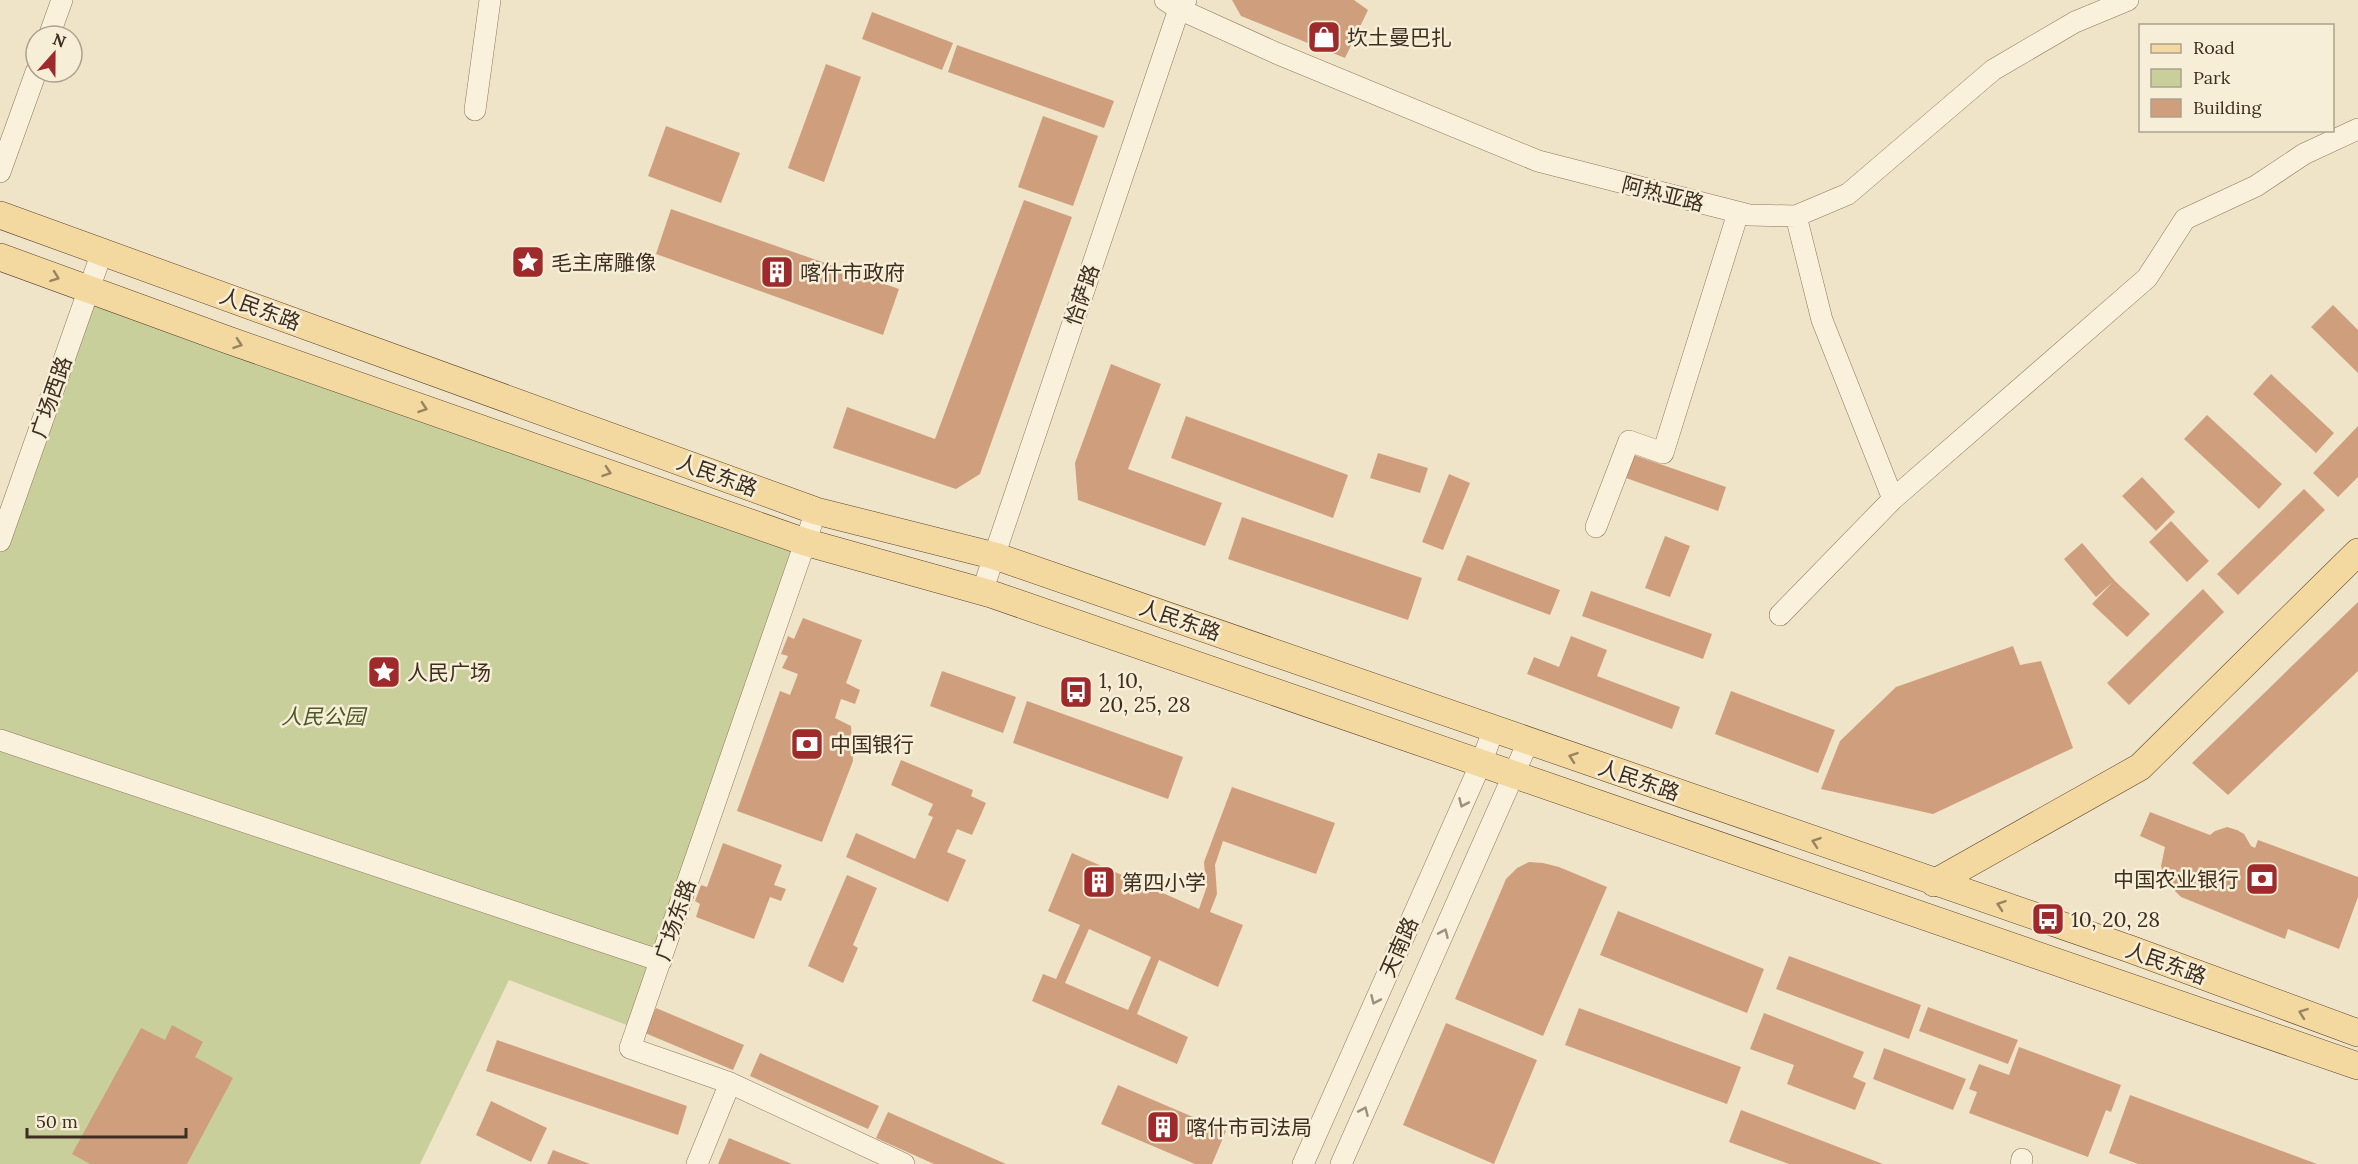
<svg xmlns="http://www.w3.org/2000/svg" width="2358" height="1164" font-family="Lora,'Noto Sans SC',serif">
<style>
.green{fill:#c9cf9b}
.building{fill:#cf9f7d;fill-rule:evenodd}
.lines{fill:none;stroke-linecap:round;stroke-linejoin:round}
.minor-casing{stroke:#8d765c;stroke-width:22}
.major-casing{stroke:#5b4430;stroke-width:28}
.minor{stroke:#faf1dc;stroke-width:21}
.major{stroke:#f3d9a0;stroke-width:27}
.oneway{stroke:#988460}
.oneway2{stroke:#9c907e}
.labels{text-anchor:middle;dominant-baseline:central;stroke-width:5;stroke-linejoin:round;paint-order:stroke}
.poi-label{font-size:21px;fill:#3d2e20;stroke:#f7eed8;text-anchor:start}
.street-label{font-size:21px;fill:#3d2e20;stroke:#f7eed8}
.park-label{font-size:21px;font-style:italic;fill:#4d5a26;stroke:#f7eed8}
</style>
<rect width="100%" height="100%" fill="#f0e4c8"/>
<path class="green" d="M88,290L805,542L637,1029L509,980L420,1164H0V541Z"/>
<path class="building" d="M1232,0H1354L1368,10L1345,58L1241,16Z
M872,12L953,43L942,70L862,39Z
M957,45L1114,101L1104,128L948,72Z
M826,64L861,77L824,182L788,168Z
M1043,116L1098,136L1073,206L1018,187Z
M666,126L740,153L721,203L648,176Z
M1024,200L1072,217L980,474L956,489L833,448L847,407L935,439Z
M671,209L899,289L883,335L656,254Z
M2333,305L2358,330V373L2311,327Z
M1111,364L1161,384L1128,469L1222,503L1205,546L1078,500L1075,463Z
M2271,374L2334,433L2316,453L2253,394Z
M2207,415L2282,484L2259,509L2184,439Z
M1186,416L1348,475L1333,518L1171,458Z
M2358,426V477L2338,497L2313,473Z
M1378,453L1428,468L1420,493L1370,478Z
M1634,455L1726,487L1718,511L1626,478Z
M1449,474L1470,483L1443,550L1422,542Z
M2142,477L2175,512L2156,531L2122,496Z
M2304,489L2325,510L2238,595L2217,574Z
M1242,517L1422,578L1408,620L1228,559Z
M2171,521L2209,561L2187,582L2149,542Z
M1665,536L1690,546L1670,597L1645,588Z
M2082,543L2115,581L2150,614L2127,637L2092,604L2113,582L2096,597L2064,559Z
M1467,555L1560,590L1550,615L1457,580Z
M2203,589L2224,612L2129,705L2107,683Z
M1591,591L1712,634L1703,659L1582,616Z
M2358,602V671L2228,795L2192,763Z
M803,618L862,640L846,683L860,690L855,704L841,699L835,718L851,726L853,761L822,842L737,811L780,691L790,695L798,674L782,668L788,656L781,654L788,636L794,639Z
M1571,636L1607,650L1597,676L1680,707L1672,729L1527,674L1534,657L1559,667Z
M2013,646L2020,665L2041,661L2073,748L1933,814L1821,789L1840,741L1896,687Z
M942,671L1016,697L1003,733L930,706Z
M1731,691L1835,730L1818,773L1715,734Z
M1027,701L1183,757L1168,799L1013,743Z
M901,760L973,790L971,796L986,803L972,835L957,829L947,852L966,860L948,902L846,857L856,833L915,859L933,817L928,815L933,804L891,785Z
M1232,787L1335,823L1316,874L1223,841L1215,865L1217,894L1210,912L1243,925L1218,987L1159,960L1137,1014L1188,1037L1177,1064L1032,1001L1043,974L1056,979L1080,925L1048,911L1072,853L1199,909L1206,889L1204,862ZM1089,929L1151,957L1128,1010L1065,983Z
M2150,812L2210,835L2215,831L2227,827L2237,830L2244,834L2251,846L2255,848L2258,840L2358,877V897L2339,949L2288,929L2285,939L2181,897L2166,882L2161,866L2165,847L2140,836Z
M723,843L782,865L774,885L786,889L781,901L770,897L754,939L696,917L700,904L695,901L701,885L707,887Z
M1529,862L1543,863L1559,867L1607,887L1543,1036L1455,999L1506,879L1517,868Z
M847,875L877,888L853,945L858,948L843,983L808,966Z
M1618,911L1764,969L1747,1013L1600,955Z
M1789,956L1921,1005L1909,1039L1776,989Z
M1928,1007L2018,1040L2008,1064L1919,1031Z
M656,1008L744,1045L733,1070L645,1033Z
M1579,1008L1741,1067L1727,1104L1565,1045Z
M1764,1013L1864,1052L1853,1077L1866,1083L1855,1110L1787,1084L1794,1065L1750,1049Z
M1446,1023L1537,1060L1494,1164L1403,1125Z
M172,1025L203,1042L195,1057L233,1078L187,1164H90L72,1154L141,1028L165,1040Z
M497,1040L687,1106L678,1135L486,1071Z
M2019,1047L2121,1085L2111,1112L2106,1110L2088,1157L1969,1113L1977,1092L1969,1089L1979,1064L2009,1075Z
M1884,1048L1966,1079L1953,1110L1873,1079Z
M760,1053L879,1106L868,1129L750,1076Z
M1118,1085L1226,1131L1212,1164H1195L1101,1124Z
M2130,1095L2317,1164H2138L2109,1153Z
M491,1101L547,1128L531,1162L476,1135Z
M1741,1110L1883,1164H1789L1729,1142Z
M888,1112L1006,1164H934L876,1138Z
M729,1138L792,1164H718Z
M553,1150L590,1164H547Z"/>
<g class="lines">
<g class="minor-casing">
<path id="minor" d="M1165,0L1179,9L1276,53L1538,161L1749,215L1796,216L1848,194L1993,70L2075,22L2128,0
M49,36L62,0
M475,110L490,0
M0,172L36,72
M1796,216L1822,320L1893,499
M816,511L630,1048L730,1083L904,1164
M1596,527L1629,441L1663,453L1738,213
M0,541L102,252
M982,592L1179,9L1186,0
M1780,615L1893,499L2147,278L2185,219L2256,186L2304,154L2358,129
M0,740L661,961
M697,1164L730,1083
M1303,1164L1481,763L1494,729
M1341,1164L1528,742
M2021,1164L2022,1159"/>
</g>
<g class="major-casing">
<path id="major" d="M0,215L816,511L995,556L2130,949L2358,1033
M0,257L228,340L805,542L991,594L2358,1066
M1934,883L2140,767L2358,552"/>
</g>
<use href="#minor" class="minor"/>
<use href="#major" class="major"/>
</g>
<defs><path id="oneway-chevron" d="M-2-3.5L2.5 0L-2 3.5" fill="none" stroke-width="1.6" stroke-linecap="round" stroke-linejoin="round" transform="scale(1.5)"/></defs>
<g class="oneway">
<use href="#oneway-chevron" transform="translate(55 277) rotate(20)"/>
<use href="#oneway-chevron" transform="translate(238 344) rotate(19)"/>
<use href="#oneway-chevron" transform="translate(423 408) rotate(19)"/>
<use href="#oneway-chevron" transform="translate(607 472) rotate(19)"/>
<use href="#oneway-chevron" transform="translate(1573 757) rotate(-161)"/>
<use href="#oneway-chevron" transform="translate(1816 842) rotate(-161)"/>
<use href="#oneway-chevron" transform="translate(2001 905) rotate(-161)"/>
<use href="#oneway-chevron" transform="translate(2303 1013) rotate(-160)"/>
</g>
<g class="oneway2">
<use href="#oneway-chevron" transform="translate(1463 803) rotate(114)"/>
<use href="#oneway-chevron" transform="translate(1444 933) rotate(-66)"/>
<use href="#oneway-chevron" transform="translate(1375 1000) rotate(114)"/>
<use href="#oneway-chevron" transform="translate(1364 1111) rotate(-66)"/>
</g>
<defs>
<g id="shop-square" transform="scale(1.725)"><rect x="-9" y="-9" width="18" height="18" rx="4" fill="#9e2a2b" stroke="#f7eed8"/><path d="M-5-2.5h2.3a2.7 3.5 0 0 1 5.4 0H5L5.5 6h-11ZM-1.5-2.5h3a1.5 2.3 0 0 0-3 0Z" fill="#fff"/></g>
<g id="sight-square" transform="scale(1.725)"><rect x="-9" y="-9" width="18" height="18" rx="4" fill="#9e2a2b" stroke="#f7eed8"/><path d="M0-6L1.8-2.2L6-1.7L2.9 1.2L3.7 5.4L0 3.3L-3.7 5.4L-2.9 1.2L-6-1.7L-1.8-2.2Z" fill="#fff"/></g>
<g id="building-square" transform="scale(1.725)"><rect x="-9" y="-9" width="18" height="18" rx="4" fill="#9e2a2b" stroke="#f7eed8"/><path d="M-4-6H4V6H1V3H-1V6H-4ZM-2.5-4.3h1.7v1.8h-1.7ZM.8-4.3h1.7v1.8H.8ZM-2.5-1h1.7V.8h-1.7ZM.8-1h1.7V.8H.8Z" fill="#fff"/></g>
<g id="bus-square" transform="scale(1.725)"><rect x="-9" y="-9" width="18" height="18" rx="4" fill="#9e2a2b" stroke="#f7eed8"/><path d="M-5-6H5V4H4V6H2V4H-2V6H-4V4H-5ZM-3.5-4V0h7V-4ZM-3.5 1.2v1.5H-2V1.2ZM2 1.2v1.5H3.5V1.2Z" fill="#fff"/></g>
<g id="bank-square" transform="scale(1.725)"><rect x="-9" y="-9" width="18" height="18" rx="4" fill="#9e2a2b" stroke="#f7eed8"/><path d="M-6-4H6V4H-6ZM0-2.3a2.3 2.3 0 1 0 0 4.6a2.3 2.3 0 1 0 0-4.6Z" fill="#fff"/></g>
</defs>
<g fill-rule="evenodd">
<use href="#shop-square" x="1324" y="37"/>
<use href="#sight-square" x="528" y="262"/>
<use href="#building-square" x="777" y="272"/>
<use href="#sight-square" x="384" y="672"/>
<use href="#bus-square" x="1076" y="692"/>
<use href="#bank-square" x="807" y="744"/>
<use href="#bank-square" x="2262" y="879"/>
<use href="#building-square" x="1099" y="882"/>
<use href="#bus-square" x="2048" y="919"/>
<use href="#building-square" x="1163" y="1127"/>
</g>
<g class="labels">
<g class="poi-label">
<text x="1347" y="37">坎土曼巴扎</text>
<text x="551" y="262">毛主席雕像</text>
<text x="800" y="272">喀什市政府</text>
<text x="407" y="672">人民广场</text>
<text x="1099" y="680">1, 10,<tspan x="1099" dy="24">20, 25, 28</tspan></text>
<text x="830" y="744">中国银行</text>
<text x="2239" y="879" text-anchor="end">中国农业银行</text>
<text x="1122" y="882">第四小学</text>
<text x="2071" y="919">10, 20, 28</text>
<text x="1186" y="1127">喀什市司法局</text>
</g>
<g class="street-label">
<text transform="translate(1663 194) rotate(14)">阿热亚路</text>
<text transform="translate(1082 295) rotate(-71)">恰萨路</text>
<text transform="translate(260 309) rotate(20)">人民东路</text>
<text transform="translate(51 397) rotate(-71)">广场西路</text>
<text transform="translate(717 475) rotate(20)">人民东路</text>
<text transform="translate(1180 620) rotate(19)">人民东路</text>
<text transform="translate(1639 780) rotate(19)">人民东路</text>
<text transform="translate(675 920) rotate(-71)">广场东路</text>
<text transform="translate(1399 947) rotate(-66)">天南路</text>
<text transform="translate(2166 963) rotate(20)">人民东路</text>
</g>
<g class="park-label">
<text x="323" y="716">人民公园</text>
</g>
</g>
<rect x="2139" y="24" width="195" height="108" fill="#f7eed8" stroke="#ada18e" stroke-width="1.5"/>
<rect x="2151" y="44" width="30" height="9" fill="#f3d9a0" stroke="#ada18e" stroke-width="1.5"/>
<text x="2193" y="54" font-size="18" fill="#3d2e20">Road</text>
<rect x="2151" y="69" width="30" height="18" fill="#c9cf9b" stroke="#ada18e" stroke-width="1.5"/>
<text x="2193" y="84" font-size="18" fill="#3d2e20">Park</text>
<rect x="2151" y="99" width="30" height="18" fill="#cf9f7d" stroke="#ada18e" stroke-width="1.5"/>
<text x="2193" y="114" font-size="18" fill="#3d2e20">Building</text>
<g transform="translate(54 54) rotate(21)"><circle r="28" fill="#f7eed8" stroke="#ada18e" stroke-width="1.5"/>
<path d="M0-4.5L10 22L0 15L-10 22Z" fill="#9e2a2b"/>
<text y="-9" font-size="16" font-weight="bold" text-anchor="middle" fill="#3d2e20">N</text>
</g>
<path d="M27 1128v9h159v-9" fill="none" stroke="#3d2e20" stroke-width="3"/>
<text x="36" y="1128" font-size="18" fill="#3d2e20" stroke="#f7eed8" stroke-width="4.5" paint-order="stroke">50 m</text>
</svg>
